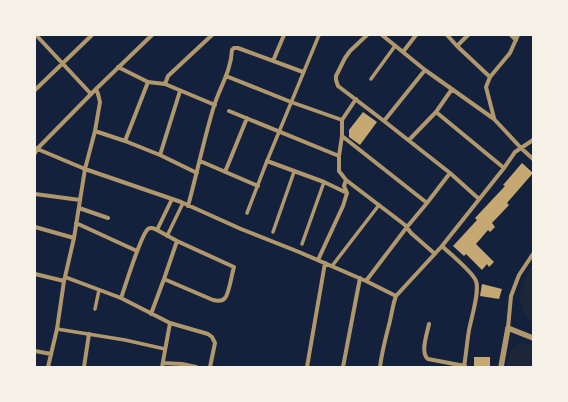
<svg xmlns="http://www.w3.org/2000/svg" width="568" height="402" font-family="'IBM Plex Sans',sans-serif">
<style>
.green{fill:#1d2539}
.building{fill:#c6a872}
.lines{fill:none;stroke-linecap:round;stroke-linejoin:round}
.pedestrian{stroke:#b1986c;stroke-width:3.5}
.minor{stroke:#b1986c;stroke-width:4}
.tertiary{stroke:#b1986c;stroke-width:5.5}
</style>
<rect width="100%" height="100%" fill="#14213d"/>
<path class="green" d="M533,263V326L525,315L519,296L530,268Z
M520,343L533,345V351L530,367H507L511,349Z"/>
<path class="building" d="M363,112L377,122L360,145L349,137V130Z
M522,163L533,173L507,203L509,205L492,223L495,227L490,232L488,230L476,244L494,262L489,267L487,264L482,270L466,254L464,256L453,246L477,220L475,218L505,186L503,185Z
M482,284L502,289L499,299L480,296Z
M474,357H490V367H474Z"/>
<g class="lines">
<path class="pedestrian" d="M371,79L395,46
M291,102L342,120
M247,213L267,161L319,35
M273,232L294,172
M167,236L183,203
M302,244L324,182
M332,266L379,205
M95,309L99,290
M57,329L125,340L165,349"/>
<path class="minor" d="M36,35L91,94
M367,35L350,51L345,58L336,76V80L338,86L384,121L450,173L479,199
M382,35L425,70L494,119L521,148L533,159
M447,35L457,46L490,77
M511,35L516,40
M457,46L468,35
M403,52L416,35
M273,61L284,35
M118,67L148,82L165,84L215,105
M226,76L291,102
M165,84L168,76L212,35
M35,90L92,35
M229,111L339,156
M436,112L504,168
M494,118L486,87L490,77L510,53L518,35
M384,121L425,70
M95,131L125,141L160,155L197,173
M342,136L427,203
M409,140L436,112L452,89
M125,141L148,82
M35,148L85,169L181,202L241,229L299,252L366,281L396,296
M35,153L37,149L96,89L152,35
M160,155L180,91
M200,161L258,186
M267,161L324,182L347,193
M225,172L247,118
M346,180L405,225L411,233L435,254
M35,194L80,200
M188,206C197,173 204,139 214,106C220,87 231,71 232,50L234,48H238L303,72
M79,208L108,218
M76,223L137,251
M35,227L74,238
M442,246C450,254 472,271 476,281C480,291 471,319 469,330C467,342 466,355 464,367
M318,260L343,206L347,193L344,186L346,180L339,171V156L342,136V120L356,99
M35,274L64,281
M65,277L121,298L170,323L208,334L212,337L215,343L210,367
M164,279L213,300C217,301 222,302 225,298C229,294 232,273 234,267L177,241L157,230L172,199
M366,281L407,227L427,203L450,173
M121,298C125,287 141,234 148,229C151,227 154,228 157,230
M151,314L164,279L177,241
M429,324C427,334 420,353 428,359L465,366
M508,328L511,296L519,275L533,254
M35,351L51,354
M163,363L182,364L196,367
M48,367L57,329L64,281L65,277L74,238L85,169L95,131L100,102L98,94L96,89
M84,367L89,334
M162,367L170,323
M307,367L325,263
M343,367L360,278
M380,367C382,351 386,336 390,321C392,312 393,304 396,296L442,246L504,168L515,152L533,140"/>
<path class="tertiary" d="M501,367L508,328L533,338"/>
</g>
<rect width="568" height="402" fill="none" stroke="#f6f1e7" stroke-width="72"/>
</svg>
